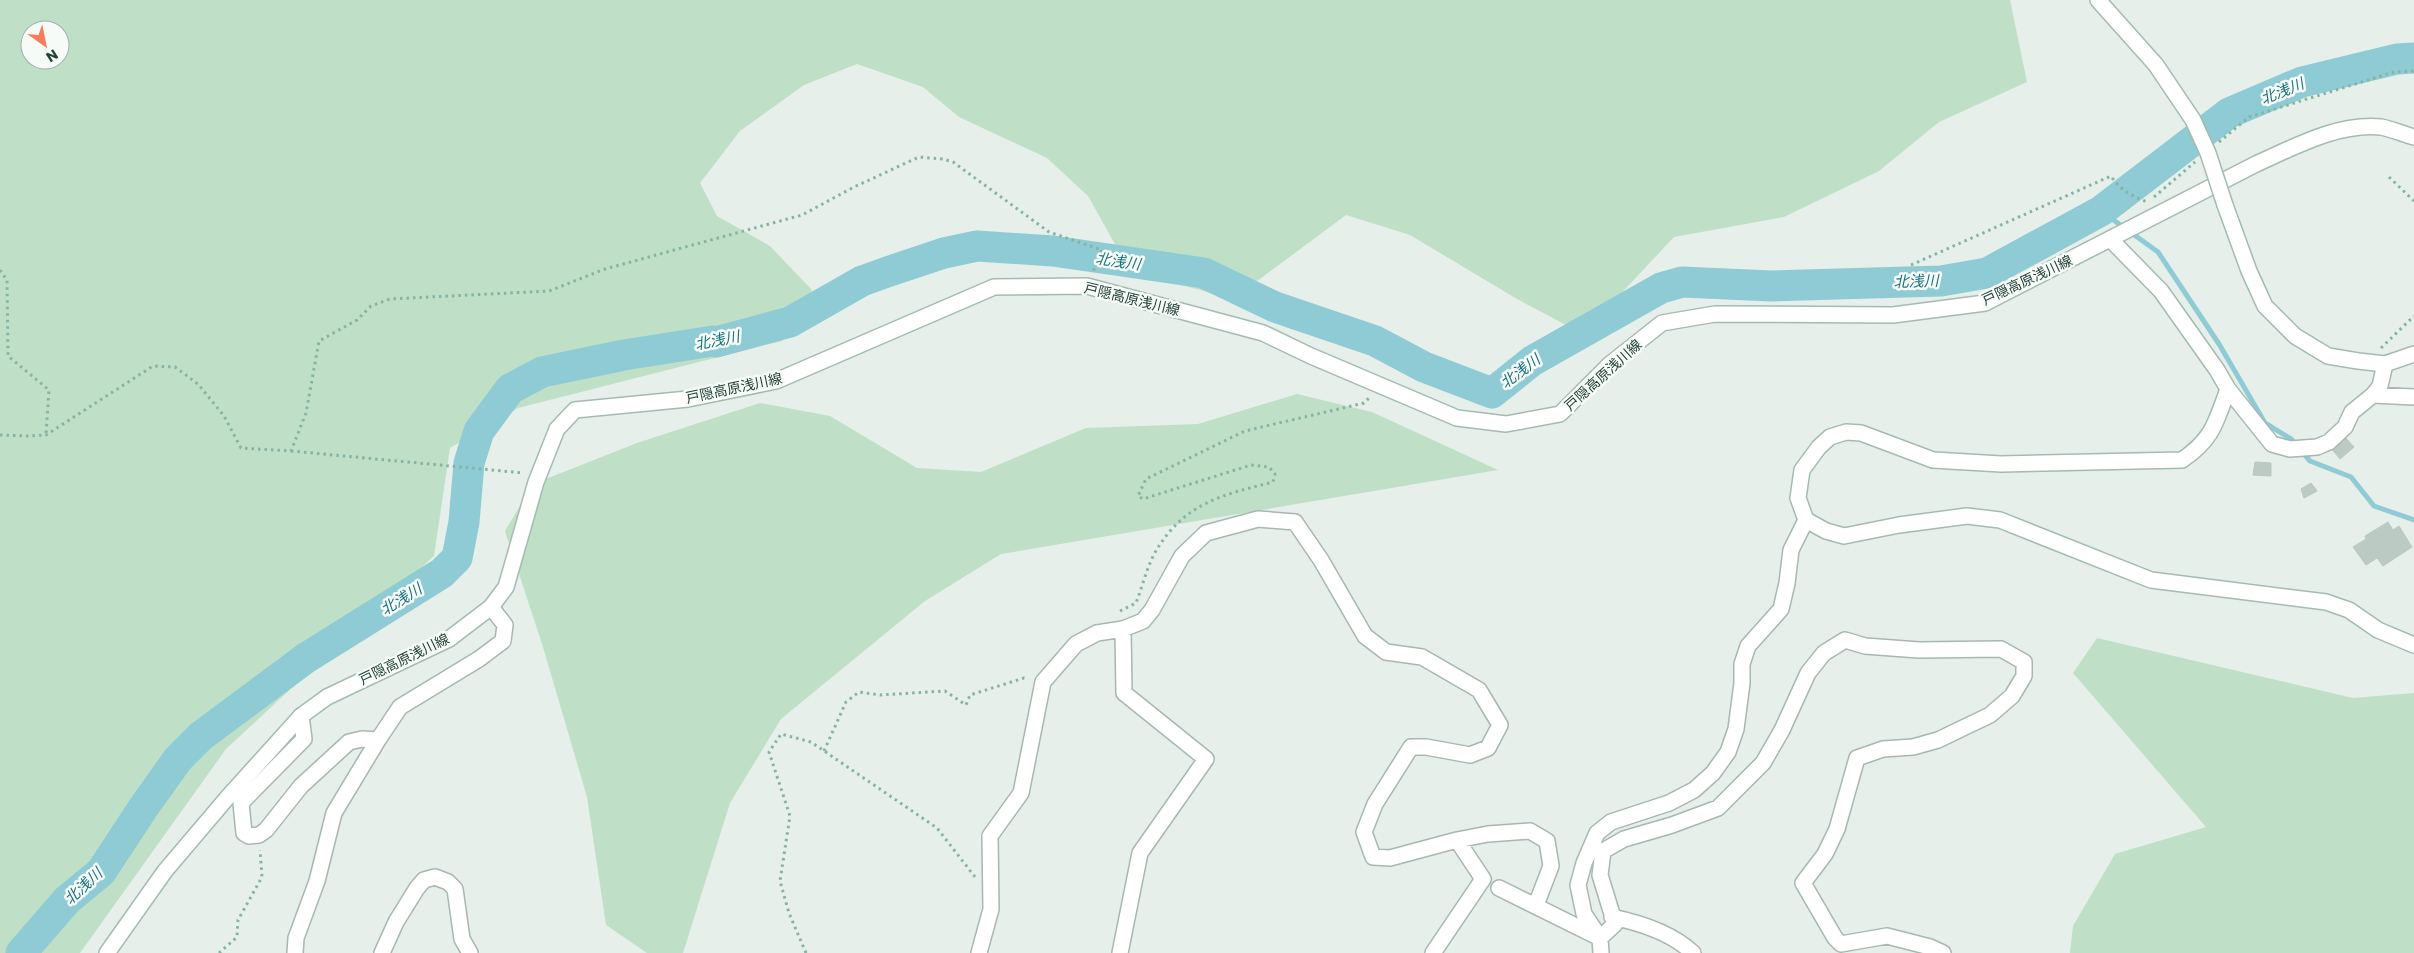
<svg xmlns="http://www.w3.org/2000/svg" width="2414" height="953" font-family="Poppins,'Noto Sans JP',sans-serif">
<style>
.green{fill:#bfe0c6;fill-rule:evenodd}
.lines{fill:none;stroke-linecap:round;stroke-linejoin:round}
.stream{stroke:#8ecbd4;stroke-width:5}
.river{stroke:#8ecbd4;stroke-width:31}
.building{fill:#bbcac3;stroke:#b8c9c1}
.street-casing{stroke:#a8b7b1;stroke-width:18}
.secondary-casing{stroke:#a4bbb2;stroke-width:18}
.path{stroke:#86b3a3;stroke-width:3;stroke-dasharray:2.5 4;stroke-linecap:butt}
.street{stroke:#fff;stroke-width:15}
.secondary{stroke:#fff;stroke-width:15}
.secondary-bridge-casing{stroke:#a4bbb2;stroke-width:18;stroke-linecap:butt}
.secondary-bridge{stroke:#fff;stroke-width:15}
.labels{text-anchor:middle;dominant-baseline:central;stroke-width:5;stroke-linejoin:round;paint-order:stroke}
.street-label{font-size:14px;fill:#244138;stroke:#f6fbf8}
.water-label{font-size:15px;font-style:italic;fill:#1c727f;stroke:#f6fbf8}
</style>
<rect width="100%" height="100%" fill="#e6efea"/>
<path class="green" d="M0,0H2010L2027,82L1939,122L1879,171L1784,217L1674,237L1583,334L1517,299L1410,235L1346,215L1233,299L1130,271L1088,196L1047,158L959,117L923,87L857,64L804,85L740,131L700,183L717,216L770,246L812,290L782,341L518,408L450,448L434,556L226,749L80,953H0ZM30,30H60V60H30Z
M1297,394L1372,412L1498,470L1001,554L925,601L781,719L730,803L683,953H647L606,925L587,797L543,647L505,531L533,484L637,443L760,403L830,416L917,468L981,472L1086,428L1198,424Z
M2097,638L2353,698L2414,693V953H2070L2073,926L2115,854L2206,827L2073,673Z"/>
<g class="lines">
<path class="stream" d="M2101,211L2158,252L2219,344L2265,423L2291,439L2310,461L2351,477L2374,506L2414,520"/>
<path class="river" d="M21,953L67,900L101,872L143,808L178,759L201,736L306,658L442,573L457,558L464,522L469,463L479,431L510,389L542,372L624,355L713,341L716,342L790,322L862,281L890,271L944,253L977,246L1053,251L1204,273L1275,307L1375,341L1424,367L1492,393L1532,361L1661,288L1682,282L1771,286L1941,281L1987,273L2101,211L2229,113L2302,82L2397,59L2414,58"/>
</g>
<path class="building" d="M2345,437L2354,447L2340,459L2331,448Z
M2255,462L2271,463V476L2253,475Z
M2311,483L2317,491L2304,498L2301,489Z
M2388,522L2393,530L2399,526L2412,547L2383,566L2377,558L2366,565L2353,547L2366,539L2365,536Z"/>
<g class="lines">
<g class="street-casing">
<path id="street" d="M2228,389L2272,444L2290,449L2317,447L2329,442L2345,427L2352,412L2373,395L2380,386L2385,364
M2373,395L2414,397
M1123,629L1143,621L1152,610L1182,556L1206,533L1258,519L1295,522L1321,560L1365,636L1386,652L1422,657L1479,690L1500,725L1488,748L1470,755L1426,747H1411L1375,804L1364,832L1373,857L1390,858L1457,840L1488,834L1530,831L1547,841L1551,866L1536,905
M378,740L400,707L479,659L503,641L505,625L491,607
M1499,888L1598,937
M1612,917C1641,923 1672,933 1693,953
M1600,938L1615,924L1600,875L1603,851L1624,839L1672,825L1718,808L1763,763L1782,730L1808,673L1824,653L1845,640L1865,646L1919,650L2001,649L2024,662V676L2012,696L1990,715L1938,740L1913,747L1883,749L1857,758L1837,829L1825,854L1803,883L1835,938L1841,944L1887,936L1930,947L1943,953
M295,953L296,938L317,881L334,813L378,740L362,739L349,742L301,786L266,830L259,835L249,836L244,833L241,803L304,739L301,716
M382,953L396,922L417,888L424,880L435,877L448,882L455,889L462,939L470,953
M979,953L991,909L990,836L1021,793L1043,682L1076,644L1097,633L1123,629L1124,693L1206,759L1140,853L1120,953
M1433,953L1483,879L1457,840
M1601,953L1600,938L1584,914L1578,885L1584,863L1597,833L1611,822L1669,803L1694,790L1713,773L1728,752L1736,729L1742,683V664L1748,646L1781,609L1787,583L1791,550L1806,520"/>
</g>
<g class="secondary-casing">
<path id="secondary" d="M2098,0L2156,65
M2225,205L2249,271L2265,306L2295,336L2328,356L2358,361L2385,364L2414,354
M2111,240L2161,291L2217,370L2228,389C2216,422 2213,439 2182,460L2001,464L1933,460L1861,433L1846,432L1830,437L1819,447L1802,470L1798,498L1806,520L1826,531L1844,536L1899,525L1967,516L2000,520L2151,580L2326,602L2349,610L2378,630L2414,645
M107,953L165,871L227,798L301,716L327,697L449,639L491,607L506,587L536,482L557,429L575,410L688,399L776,381L994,287L1087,286L1263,333L1311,356L1457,418L1506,424L1560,414L1609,365L1662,323L1715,314L1893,315L1985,303L2256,164C2294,147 2337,123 2381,127C2392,129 2403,134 2414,137"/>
</g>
<path class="path" d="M2219,142L2249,117L2394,72L2414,71
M2389,177L2414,201
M2154,197L2195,162
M1911,265L2111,176C2120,190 2133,197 2148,202
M0,270L7,280L8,356L49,390L46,434
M2381,348L2414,316
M0,435L26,436L46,435L153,366L175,367L198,384L224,416L241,448L291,451L306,413L319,341L357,320L371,306L390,299L549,291L605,269L802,215L854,187L919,157L943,159L953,162L1049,232L1102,250L1093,272
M291,451L524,473
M1120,611L1136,603C1143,585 1148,562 1159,546C1187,502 1226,494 1273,482L1275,474L1269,467L1251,465L1143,499L1138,496L1146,479L1245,431L1364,403L1370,397
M824,751L846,702L859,692L880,695L945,691L966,705L970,695L1024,678L1028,679
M219,953L237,937L238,920L262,877L260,850
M806,953L789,913L780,881L790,816L769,752L781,734L811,742L937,828L975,877"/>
<use href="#street" class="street"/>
<use href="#secondary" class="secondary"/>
<g class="secondary-bridge-casing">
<path id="secondary-bridge" d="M2156,65L2193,120L2208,153L2225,205"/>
</g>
<use href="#secondary-bridge" class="secondary-bridge"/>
</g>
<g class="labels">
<g class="street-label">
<text transform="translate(2027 280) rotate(-25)">戸隠高原浅川線</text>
<text transform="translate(1132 299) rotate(14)">戸隠高原浅川線</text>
<text transform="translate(1603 375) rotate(-42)">戸隠高原浅川線</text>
<text transform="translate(734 388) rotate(-12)">戸隠高原浅川線</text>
<text transform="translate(404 659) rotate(-26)">戸隠高原浅川線</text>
</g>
<g class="water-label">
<text transform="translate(2282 91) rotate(-22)">北浅川</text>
<text transform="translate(1118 261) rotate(8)">北浅川</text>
<text transform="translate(1916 281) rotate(-2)">北浅川</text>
<text transform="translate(717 340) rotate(-11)">北浅川</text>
<text transform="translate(1520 371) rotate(-37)">北浅川</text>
<text transform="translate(401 599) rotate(-32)">北浅川</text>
<text transform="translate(83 886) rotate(-43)">北浅川</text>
</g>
</g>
<g transform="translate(45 45) rotate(147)"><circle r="24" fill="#f6fbf8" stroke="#a2b1ab"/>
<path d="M0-4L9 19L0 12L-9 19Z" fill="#f37f5f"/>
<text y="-8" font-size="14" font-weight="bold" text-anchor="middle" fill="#244138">N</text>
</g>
</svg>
